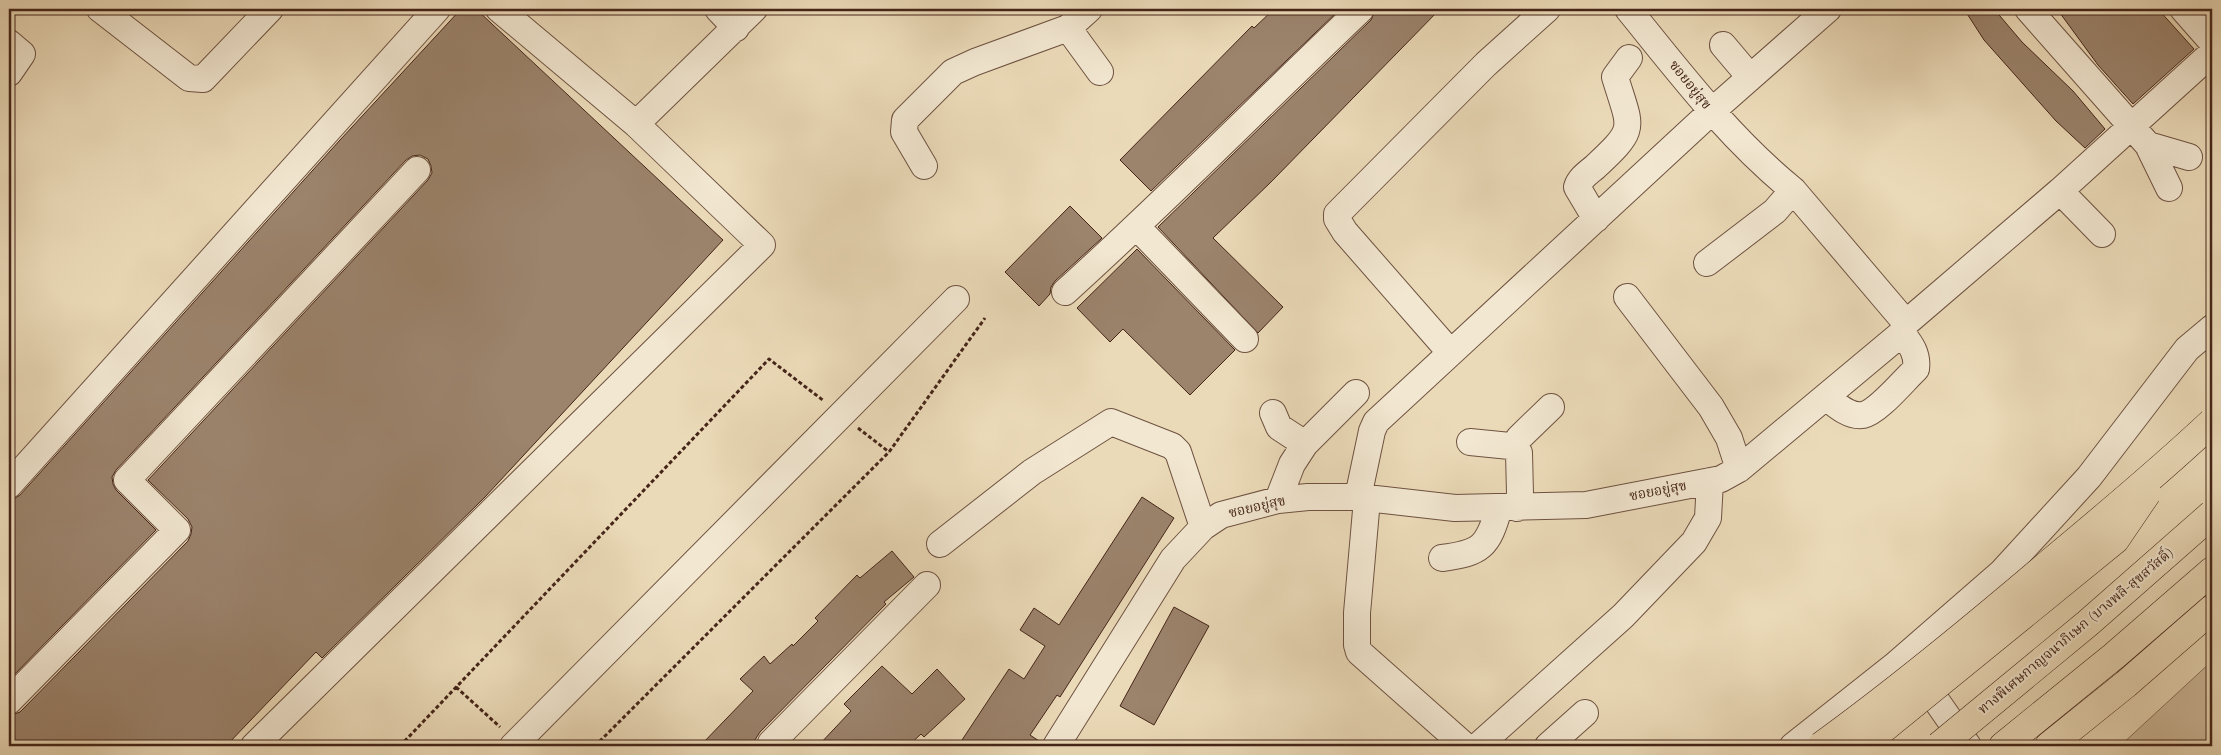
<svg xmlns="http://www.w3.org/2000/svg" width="2221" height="755" font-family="'Old Standard TT','Noto Serif Thai',serif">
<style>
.green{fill:#cfbb9d;stroke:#8a705b}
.building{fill:#9b836c;stroke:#452519}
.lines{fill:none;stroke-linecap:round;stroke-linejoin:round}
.minor-casing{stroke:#6e5241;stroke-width:28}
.highway-casing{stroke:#452519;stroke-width:29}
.path{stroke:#452519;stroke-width:3;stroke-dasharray:4 2.5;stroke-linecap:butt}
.minor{stroke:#f2e7d1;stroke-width:26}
.highway{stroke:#ebdab8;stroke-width:28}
.highway-bridge-casing{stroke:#452519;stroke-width:29;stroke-linecap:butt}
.highway-bridge{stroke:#ebdab8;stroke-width:28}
.labels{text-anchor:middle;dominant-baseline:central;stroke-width:4;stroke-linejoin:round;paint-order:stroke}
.street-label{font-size:14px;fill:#452519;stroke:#f2e7d1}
</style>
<rect width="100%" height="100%" fill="#ebdab8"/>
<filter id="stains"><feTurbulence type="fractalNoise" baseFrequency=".004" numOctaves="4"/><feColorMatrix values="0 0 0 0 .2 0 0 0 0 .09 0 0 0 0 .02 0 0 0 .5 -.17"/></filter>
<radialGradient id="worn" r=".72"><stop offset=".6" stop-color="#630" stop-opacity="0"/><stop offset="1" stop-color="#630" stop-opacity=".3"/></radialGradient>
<path class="green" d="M2212,661V746H2120Z"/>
<path class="building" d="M461,9H476L723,240L485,497L322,658L316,652L226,746H9V716L20,712L188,541L191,534L192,527L188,519L148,480L428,180L432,173L431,166L428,159L420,155L412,156L406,160L116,470L112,477L113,484L116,490L156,530L9,680V502L20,495L340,140Z
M1274,9H1340L1151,191L1120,160L1252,26L1254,28Z
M1376,9H1440L1271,182L1213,238L1283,307L1258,333L1158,227L1371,20Z
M1964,9H1994L2022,42L2073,91L2105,129L2085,148L2056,121L1984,40Z
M2057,9H2158L2194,49L2133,104L2098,65Z
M1070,206L1102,238L1055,281L1051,287L1050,294L1039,306L1005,272Z
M1137,249L1235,350L1190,395L1123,329L1110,342L1077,308Z
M1142,497L1174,518L1060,697L1057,695L1030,735L1042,743L1041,746H972L962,740L1009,669L1024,679L1045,646L1020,630L1034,608L1059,625Z
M892,551L914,577L884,602L886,604L760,732L751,746H700L753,691L740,679L764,656L770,664L792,644L793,646L818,621L815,618L857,575L860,578Z
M1174,607L1209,626L1154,725L1120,706Z
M882,666L912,694L937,669L965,699L924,737L921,734L908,746H818L851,711L844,704Z"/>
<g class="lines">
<g class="minor-casing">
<path id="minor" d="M100,9L189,78L203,79L270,9
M718,9L736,28
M2028,9L2148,145L2189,157
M2183,9L2212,42
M1068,28L1089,9
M9,43L22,54L9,73
M1723,45L1750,77
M636,124L754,9
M2148,145L2169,188
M924,166L904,132L905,120L953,72L975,62L1068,28L1100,72
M2060,191L2102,234
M1596,219L1577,187C1580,178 1588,173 1595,167C1638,127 1631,130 1615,77L1629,58
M1137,227L1245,339
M1707,263L1775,211L1793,190
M1065,292C1166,201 1262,103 1361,9
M1627,297L1711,407L1729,438L1739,469
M1906,323L2060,191L2212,53
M1450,352L1345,232L1337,219V214L1486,64L1547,9
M1826,397C1836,405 1849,417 1863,415C1878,412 1904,380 1916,369C1918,354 1911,345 1902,333
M1273,413L1279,427L1305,444
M1519,438L1551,407
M1470,442L1510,446
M9,485L437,9
M1358,497L1372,431L1376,422L1711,112L1828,9
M1367,499L1357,613V645L1359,652L1465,746
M1278,500L1292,464L1305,444L1356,393
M1517,508L1520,494L1519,453
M940,544L1032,472L1111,422L1172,446L1178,452L1203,527
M1442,558C1481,553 1488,547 1499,508
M1917,673L1968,746
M9,701L177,530L127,480L417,170
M771,743L927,585
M254,746L762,245L636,124L499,9
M513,746L956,299
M1056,746L1173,559L1203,527L1221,515L1278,500L1308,497H1358L1455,508L1586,505L1721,479L1739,469L1902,333L1906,323L1793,190C1729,138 1680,73 1628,9
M1478,746L1623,616L1694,542L1708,518L1710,481
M1548,746L1585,713
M1793,746L1894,666L2002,572L2089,477L2187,349L2212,328"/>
</g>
<g class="highway-casing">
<path id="highway" d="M2003,746L2114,656L2212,571
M2049,746L2126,684L2212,609"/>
</g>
<path class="path" d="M858,428L889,452
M456,687L500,727
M400,746L769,359L824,401
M595,746L889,452L985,318"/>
<use href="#minor" class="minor"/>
<use href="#highway" class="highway"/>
<g class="highway-bridge-casing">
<path id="highway-bridge" d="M1821,746C1901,688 1977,625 2052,561C2106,516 2161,470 2212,422
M1862,746L2115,540L2147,493
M1939,746L2088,623L2212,514"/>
</g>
<use href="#highway-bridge" class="highway-bridge"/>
</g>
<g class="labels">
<g class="street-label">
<text transform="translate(1690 85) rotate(51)">ซอยอยู่สุข</text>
<text transform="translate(1658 491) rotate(-11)">ซอยอยู่สุข</text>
<text transform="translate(1257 507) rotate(-13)">ซอยอยู่สุข</text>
<text transform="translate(2076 631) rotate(-40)">ทางพิเศษกาญจนาภิเษก (บางพลี-สุขสวัสดิ์)</text>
</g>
</g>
<rect width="2221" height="755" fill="none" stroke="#ebdab8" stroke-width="30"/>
<rect x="10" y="10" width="2201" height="735" fill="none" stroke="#452519" stroke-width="2.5"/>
<rect x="15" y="15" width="2191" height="725" fill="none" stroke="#452519"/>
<rect width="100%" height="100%" filter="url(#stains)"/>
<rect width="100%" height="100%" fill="url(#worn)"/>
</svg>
